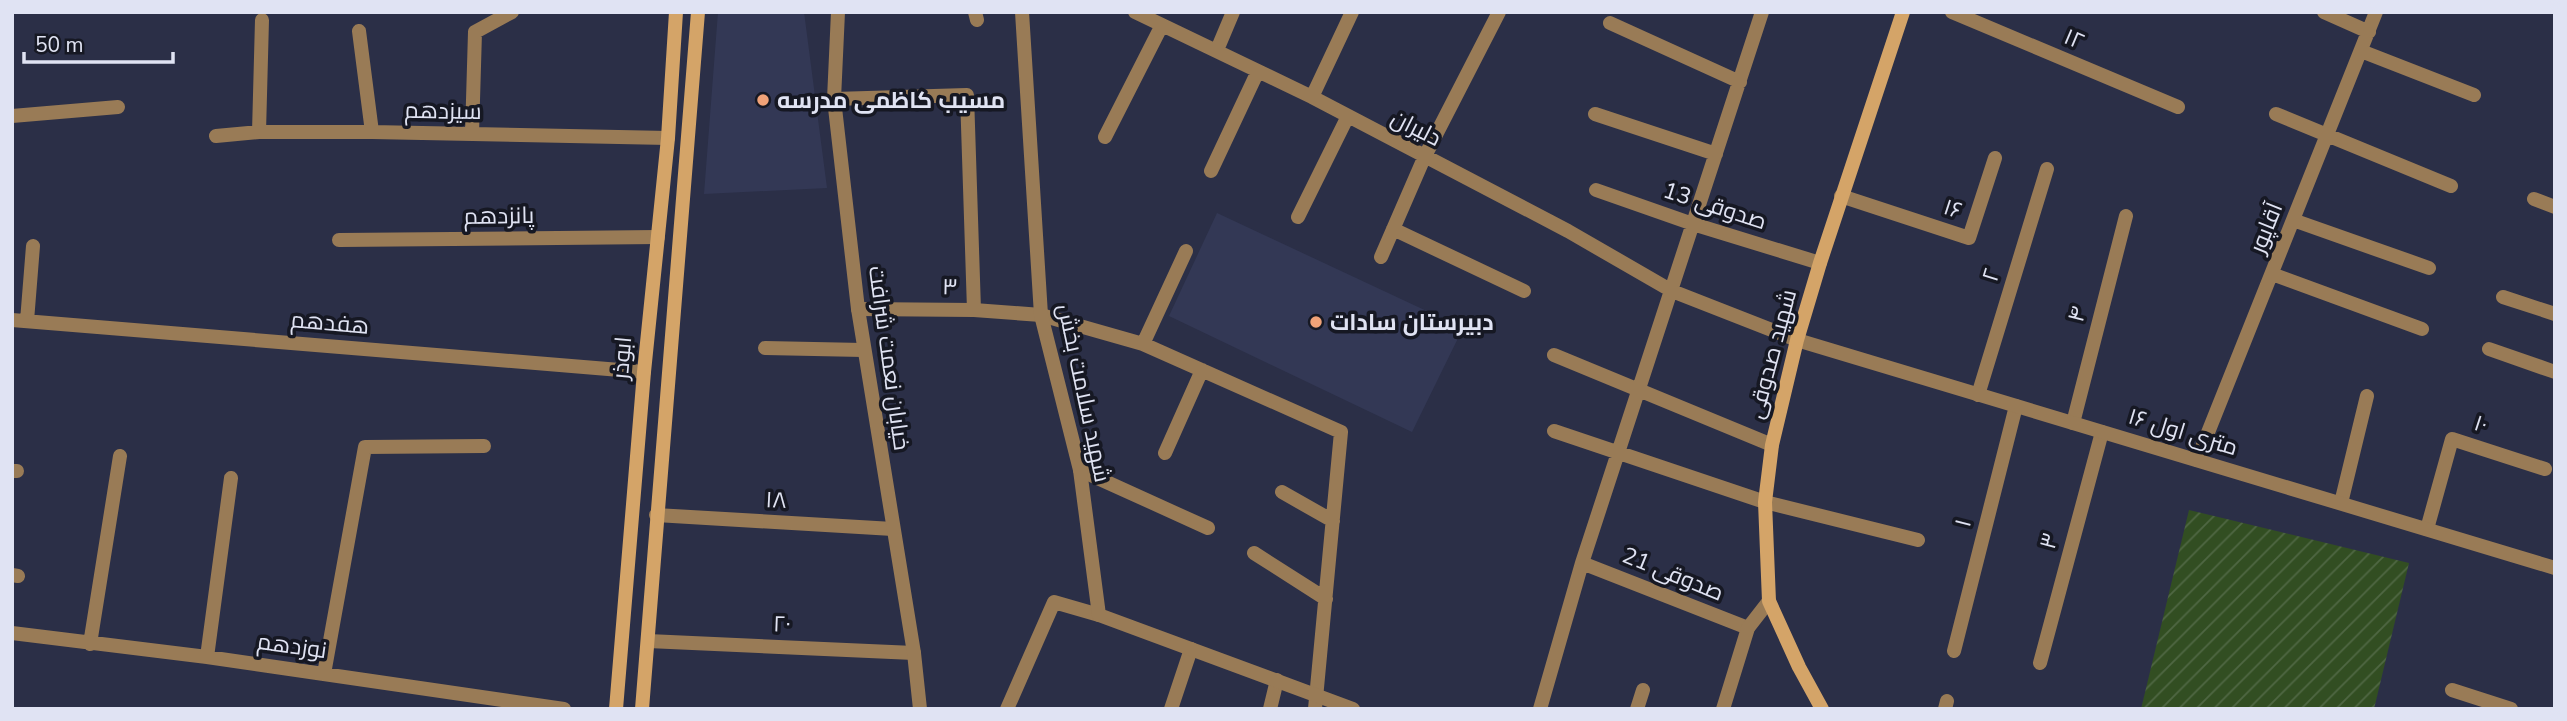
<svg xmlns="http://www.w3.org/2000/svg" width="2567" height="721" font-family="'Nunito Sans',Cairo,sans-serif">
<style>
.built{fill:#333855}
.garden{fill:url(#garden-furrows)}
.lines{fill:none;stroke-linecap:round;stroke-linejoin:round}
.minor{stroke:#997b56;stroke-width:14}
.tertiary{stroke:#997b56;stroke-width:14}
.secondary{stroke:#d4a468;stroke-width:14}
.poi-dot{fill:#f0a278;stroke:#161823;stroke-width:2.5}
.labels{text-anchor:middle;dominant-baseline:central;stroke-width:7;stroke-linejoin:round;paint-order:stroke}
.street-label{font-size:23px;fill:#e0e3f3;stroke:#161823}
.poi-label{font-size:23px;font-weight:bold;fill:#e0e3f3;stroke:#161823;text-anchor:start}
</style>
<defs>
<pattern id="garden-furrows" width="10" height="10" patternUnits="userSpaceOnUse" patternTransform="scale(1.75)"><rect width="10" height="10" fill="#324e22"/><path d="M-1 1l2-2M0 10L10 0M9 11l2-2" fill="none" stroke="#4f6743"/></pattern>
</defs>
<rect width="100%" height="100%" fill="#2b2f47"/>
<path class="built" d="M718,12H804L827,188L704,194Z
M1217,213L1463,328L1412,432L1169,316Z"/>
<path class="garden" d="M2189,510L2409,563L2374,709H2141Z"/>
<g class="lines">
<path class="minor" d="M975,12L977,20
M1135,12L1312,97L1568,231L1672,291L1797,340
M1952,12L2178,107
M2324,12L2369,32
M1610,23L1740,82
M359,31L372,132
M1217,50L1233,12
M2361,51L2474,95
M1312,97L1352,12
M834,99L967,95L974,310
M1595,114L1716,154
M2276,114L2451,186
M12,116L118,107
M259,132L262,20
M472,134L475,32L512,12
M216,136L259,132H372L668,138
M1105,137L1162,25
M1211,171L1258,71
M1596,190L1693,224L1820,263
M1841,196L1969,238L1995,158
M2534,199L2555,207
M1298,217L1347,118
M2293,220L2429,268
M1393,229L1524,291
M339,240L658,237
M1381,257L1424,158L1499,12
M2272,274L2422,329
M2503,297L2555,314
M858,309L974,310L1041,315L1143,344L1341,432L1315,709
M12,320L644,372
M27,321L33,246
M1143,344L1186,251
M765,348L863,350
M2489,349L2555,372
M1554,355L1772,445
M1978,395L2047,169
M2073,423L2126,216
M1554,431L1765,502L1918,540
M1165,453L1202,370
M2197,460L2376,12
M1080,470L1208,528
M12,471H17
M1282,492L1333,521
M2341,503L2367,396
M656,515L893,529
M2427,529L2452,439L2545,469
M1254,553L1326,599
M1582,563L1748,628
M12,575L18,576
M12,633L207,657L564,709
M648,641L914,653
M90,644L120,456
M1954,651L2016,406
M207,657L231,478
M2040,663L2102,432
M324,674L365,447L484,446
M2452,690L2511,709
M1007,709L1054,602L1099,615
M1171,709L1191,649
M1270,709L1277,680
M1540,709L1582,563L1762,12
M1637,709L1643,690
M1945,709L1947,701"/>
<path class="tertiary" d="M838,12L834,99L858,309L914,653L920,709
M1022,12L1041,315L1080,470L1099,615L1353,709
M1797,340L2555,568
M1723,709L1748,628L1769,601"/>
<path class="secondary" d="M616,709L644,372L668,138L676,12
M642,709L698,12
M1822,709L1799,667L1769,601L1765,502L1772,445L1797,340L1820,263L1903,12"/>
</g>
<g class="poi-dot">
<circle cx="763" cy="100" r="7"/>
<circle cx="1316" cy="322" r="7"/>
</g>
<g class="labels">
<g class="street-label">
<text transform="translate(2074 39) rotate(23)">۱۲</text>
<text transform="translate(443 111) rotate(1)">سیزدهم</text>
<text transform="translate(1416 128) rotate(27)">دلیران</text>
<text transform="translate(1715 206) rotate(18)">صدوقی 13</text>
<text transform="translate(1953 209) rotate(18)">۱۶</text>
<text transform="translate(499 216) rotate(-1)">پانزدهم</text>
<text transform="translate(2266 228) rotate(-68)">آقاپور</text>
<text transform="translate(1991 275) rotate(-73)">۲</text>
<text transform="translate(950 287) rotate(1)">۳</text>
<text transform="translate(2077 314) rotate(-76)">۴</text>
<text transform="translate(330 323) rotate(5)">هفدهم</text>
<text transform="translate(1772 354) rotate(-75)">شهید صدوقی</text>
<text transform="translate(622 358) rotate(-85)">ابوذر</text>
<text transform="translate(889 358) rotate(82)">خیابان نعمت شرافت</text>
<text transform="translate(1084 393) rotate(78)">شهید سلامت بخش</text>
<text transform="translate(2481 424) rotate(18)">۱۰</text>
<text transform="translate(2183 432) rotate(17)">۱۶ متری اول</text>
<text transform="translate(776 500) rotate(3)">۱۸</text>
<text transform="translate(1963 523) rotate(-76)">۱</text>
<text transform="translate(2049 541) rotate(-75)">۳</text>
<text transform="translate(1673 574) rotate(22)">صدوقی 21</text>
<text transform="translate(782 624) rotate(2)">۲۰</text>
<text transform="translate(292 646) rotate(8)">نوزدهم</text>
</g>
<g class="poi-label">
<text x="777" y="100">مسیب کاظمی مدرسه</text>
<text x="1330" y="322">دبیرستان سادات</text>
</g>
</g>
<rect width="2567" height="721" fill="none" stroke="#e0e3f3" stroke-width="28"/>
<path d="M24 52v10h149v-10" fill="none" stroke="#e0e3f3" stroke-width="3.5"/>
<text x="35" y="52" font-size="21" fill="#e0e3f3" stroke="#161823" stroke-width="5" paint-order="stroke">50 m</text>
</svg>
